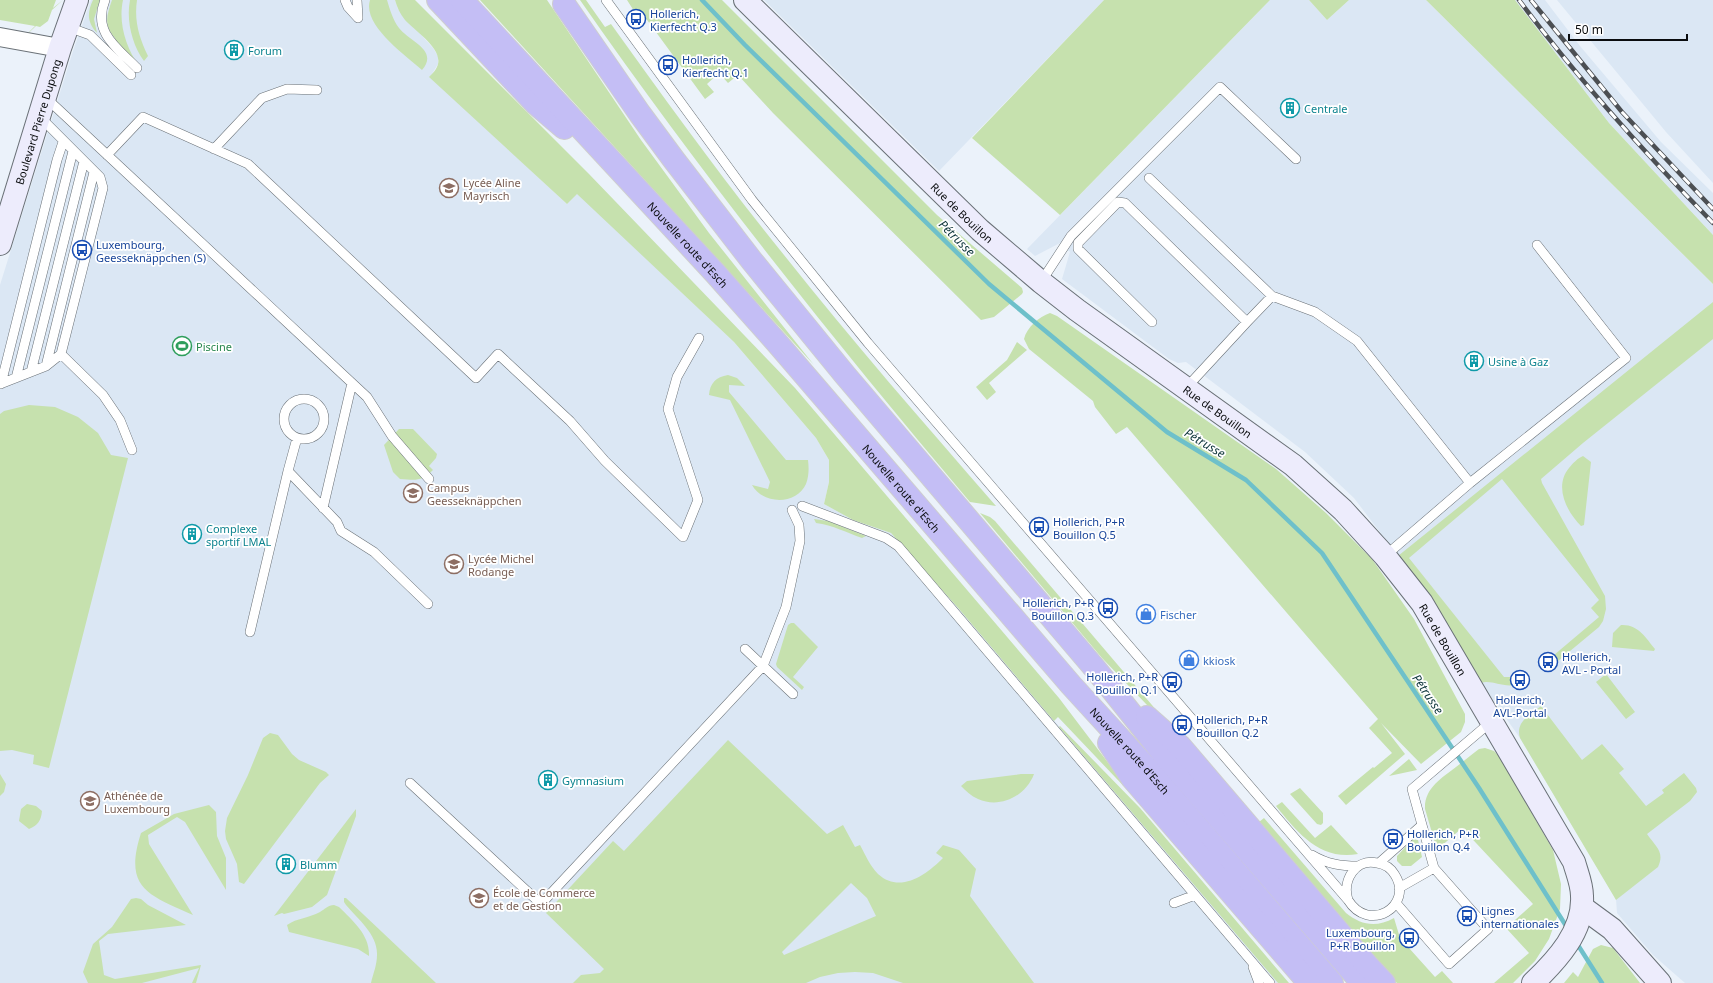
<svg xmlns="http://www.w3.org/2000/svg" width="1713" height="983" font-family="'Noto Sans',sans-serif">
<style>
.built{fill:#dbe7f4}
.green{fill:#c6e1ae;fill-rule:evenodd}
.lines{fill:none;stroke-linecap:round;stroke-linejoin:round}
.stream{stroke:#6ec0ca;stroke-width:4.5}
.lane-casing{stroke:#6a7177;stroke-width:10}
.street-casing{stroke:#6a7177;stroke-width:20}
.secondary-casing{stroke:#6a7177;stroke-width:24}
.highway-casing{stroke:#cececf;stroke-width:24}
.lane{stroke:#fff;stroke-width:9}
.street{stroke:#fff;stroke-width:18}
.secondary{stroke:#edecfc;stroke-width:22}
.highway{stroke:#c4bef5;stroke-width:22}
.rail-casing{stroke:#4c4f53;stroke-width:4.5}
.rail{stroke:#fff;stroke-width:3;stroke-dasharray:9;stroke-linecap:butt}
.labels{text-anchor:middle;dominant-baseline:central;stroke-width:3.5;stroke-linejoin:round;paint-order:stroke}
.transit-label{font-size:11px;fill:#164399;stroke:#fff;text-anchor:start}
.culture-label{font-size:11px;fill:#0d838f;stroke:#fff;text-anchor:start}
.street-label{font-size:11px;fill:#0a0c0e;stroke:#fff}
.education-label{font-size:11px;fill:#785e54;stroke:#fff;text-anchor:start}
.leisure-label{font-size:11px;fill:#27864d;stroke:#fff;text-anchor:start}
.shop-label{font-size:11px;fill:#366cbe;stroke:#fff;text-anchor:start}
.water-label{font-size:12px;font-style:italic;fill:#0c3439;stroke:#fff}
</style>
<rect width="100%" height="100%" fill="#ebf2fa"/>
<path class="built" d="M91,0H395L398,9L433,48L438,56V64L430,77L567,204L577,193L734,342L816,438L829,460V482L824,504L853,520L891,533L959,609L1278,983H0V285L73,51Z
M764,0H1104L939,171Z
M1270,0H1309L1327,20L1349,0H1426L1713,284V983H1685L1653,955L1617,913L1616,899L1520,738L1481,683L1398,556L1354,498L1305,452L1186,362L1178,363L1169,359L1062,279L1070,252L1060,243L1035,256L1027,249Z
M1515,0H1545L1580,46L1661,142L1713,193V235L1609,123Z
M1557,0H1713V183L1666,132Z"/>
<path class="green" d="M0,0H56L53,8L63,0L52,10L48,21L40,27L36,26L21,40L35,26L0,20Z
M93,0H100L94,19L97,33C87,22 87,13 93,0Z
M112,0H123C118,23 126,48 139,66L134,72L107,46L115,38C103,25 107,15 112,0Z
M130,0H137C134,21 139,37 148,56L144,61C132,45 126,20 130,0Z
M370,0H387C390,10 393,20 399,28C410,42 439,50 422,70C405,55 362,25 370,0Z
M395,0H415L589,174L795,388L1059,698L1134,797L1058,717L1054,721L959,609L891,533L853,520L824,504L829,482V460L816,438L734,342L577,194L567,204L429,77C433,73 437,69 438,64C442,48 415,31 405,20C400,14 397,7 395,0Z
M480,0H547L641,140L709,233L814,365Z
M580,0H586L605,27L611,24C667,102 723,180 784,255C852,341 924,423 996,506L970,502C833,340 701,174 580,0Z
M627,0H722L937,215L1022,288L1023,292L1022,294L994,317L981,320L773,113L738,75L728,83L719,73L707,84L714,92L705,99L642,13L634,11Z
M1104,0H1270L1060,215L972,138Z
M1309,0H1349L1327,20Z
M1426,0H1515L1609,123L1713,235V284Z
M1713,302V339L1583,443L1541,479L1542,483L1605,596L1606,609L1603,621L1599,627L1546,671L1541,666L1599,617L1591,608L1599,600L1502,479L1409,558L1504,677H1513L1519,684C1503,689 1492,679 1481,683L1398,556Z
M1050,313L1057,316L1276,469L1326,513L1372,559L1414,619L1465,714V722L1461,732L1421,764L1381,723L1405,754L1346,805L1338,796L1373,767L1374,768L1392,753L1369,728L1378,719L1127,427L1116,434L1095,407L1093,401L1029,349L1024,339C1027,327 1039,317 1050,313Z
M1017,342L1027,350L989,383L996,392L987,400L976,387L1007,360Z
M728,375L737,378L745,386L729,385V392L786,460H808C809,468 809,476 806,484C796,506 762,504 752,485L768,489L770,482L730,400L709,395C710,383 716,377 728,375Z
M29,405L55,407L78,417L98,433L111,455L128,458L49,768L33,764L34,755L12,750L0,751V414L4,411Z
M399,429H413L437,454L436,458L429,466L433,470C421,482 416,480 400,479L393,472L384,445Z
M1583,456L1591,462L1584,525L1581,526C1566,511 1554,486 1569,468C1573,463 1578,458 1583,456Z
M980,513L990,517L995,521L1192,752L1102,658Z
M814,519L828,521L866,536L862,538C847,533 833,525 816,523Z
M791,623H794L818,647L793,677L804,687L802,690L777,667L776,664L788,625Z
M1621,625C1638,624 1646,638 1655,649L1654,651L1612,647L1613,633Z
M1606,674L1635,712L1626,719L1596,682Z
M1541,706L1582,760L1602,744L1624,769L1619,773L1646,806L1664,793L1662,790L1684,773L1696,788L1697,792L1690,801L1647,834C1656,847 1665,852 1658,867L1616,900L1520,738C1515,722 1530,715 1541,706Z
M1060,726L1140,808L1289,983H1278L1059,727Z
M270,733L278,735L292,754L299,760L326,772L329,775L320,783L244,884L239,882L237,864L226,839L225,831L227,818L248,775L263,738Z
M728,740L827,834L843,825L855,847L860,845C865,854 870,866 878,874C900,894 926,875 943,858L936,853L943,845L959,850L976,869L970,896L1034,983H903L873,973L855,972L838,973L820,977L806,983H573L581,975L600,973L604,969L546,913L613,841L624,851ZM851,883L867,898L876,916L784,955L782,952Z
M1485,748L1494,751L1499,756L1553,850L1561,884L1560,909L1549,939L1535,961L1513,983H1494L1529,953L1506,928L1533,904L1462,828L1439,848L1435,843L1425,809C1424,788 1442,778 1456,767C1464,761 1471,755 1479,749Z
M1409,759L1417,770L1389,776Z
M0,774L6,784L4,792L0,796Z
M1021,774H1034C1026,796 1000,809 978,799C971,796 966,791 961,786L967,781Z
M1300,788L1323,813V823L1321,825L1317,824L1290,794Z
M1282,802L1315,838L1331,825L1358,854C1320,861 1297,832 1276,806Z
M27,804L36,806L42,811C41,821 38,825 29,829L19,821L21,809Z
M209,805L216,812L217,836L226,858V890L185,822L177,817L148,835L149,844L193,915C149,895 123,889 141,833L174,814Z
M356,809V816L327,895L312,907L284,914L282,913L274,916Z
M1264,818L1346,913C1361,925 1376,928 1394,918L1400,938L1435,977L1442,971L1453,983H1397L1387,975L1259,822Z
M1413,839L1418,840L1422,857L1411,866H1402L1397,861V856Z
M136,898L141,899L148,905L186,925L108,934L99,941L104,975L115,979L201,965L196,983H192L199,968L142,983H88L83,972L93,944L112,927L131,899Z
M344,898H346L436,983H371C373,974 377,965 377,955C378,935 358,919 346,905L344,902Z
M334,905L339,907C353,921 370,935 369,956L358,949L289,932L287,925C297,918 309,918 320,912C325,909 328,905 334,905Z
M1601,945L1613,948L1640,983H1564L1573,972L1578,977L1593,949Z"/>
<g class="lines">
<path class="stream" d="M702,0L745,45L989,284L1167,432L1246,480L1322,553L1479,788L1568,929
M1576,942L1602,983"/>
<g class="lane-casing">
<path id="lane" d="M105,0C92,32 117,48 137,68
M345,0L348,7L358,18
M357,0L358,18
M606,0L752,200L868,343L1348,900C1369,934 1414,906 1395,875C1391,868 1384,864 1377,863C1355,858 1342,881 1348,900
M68,27L90,35L131,75
M45,97L367,397L392,436L429,479
M214,149L262,98L287,89L317,90
M107,155L143,117L248,164L476,378L498,354L570,421L605,461L683,537L698,500L668,409L677,377L699,338
M1149,178L1272,296L1247,322
M1041,282L1071,236L1220,87L1296,159
M1272,296L1315,312L1357,341L1470,483L1385,556
M1152,322L1078,249V243L1118,202L1125,203L1247,322L1186,388
M61,354L103,395L120,420L132,450
M46,366L94,172
M31,372L84,161
M16,378L73,151
M0,384L46,366L61,354L103,188L100,177L40,117
M1,384L57,160L63,142
M284 419a20 20 0 1 1 40 0a20 20 0 1 1-40 0Z
M288,471L297,438
M1470,483L1626,358L1537,245
M802,506L886,538L898,546L1270,983
M323,508L352,383
M250,632L288,471L337,522L341,531L374,552L428,604
M745,649L793,694
M410,783L541,904L763,666L786,607L800,541L799,525L792,510
M1312,855C1327,864 1341,866 1358,866
M1379,863L1422,825
M1399,888L1434,868
M1174,903L1195,895
M1396,903L1449,964L1488,929L1434,868L1412,789L1492,721
M1253,967L1259,983"/>
</g>
<g class="street-casing">
<path id="street" d="M0,37L60,48"/>
</g>
<g class="secondary-casing">
<g id="secondary">
<path id="s1" d="M745,0L980,230L1041,282L1077,310L1293,465L1343,510L1385,556L1422,603L1574,862C1577,873 1582,884 1582,896C1584,931 1557,960 1533,983"/>
<path id="s2" d="M0,244L60,48L77,0"/>
<path d="M1582,907L1612,929L1660,983"/>
</g>
</g>
<g class="highway-casing">
<g id="highway">
<path d="M438,0L536,104L564,128"/>
<path id="s3" d="M462,0L715,273L778,344L1071,685L1146,767L1332,983"/>
<path d="M564,4L640,114L674,160L752,261L845,375L1097,671L1165,756L1362,983"/>
<path d="M1147,717L1180,746L1367,965L1384,983"/>
<path d="M1109,743L1132,778L1309,983"/>
</g>
</g>
<use href="#lane" class="lane"/>
<use href="#street" class="street"/>
<use href="#secondary" class="secondary"/>
<use href="#highway" class="highway"/>
<g class="rail-casing">
<path id="rail" d="M1519,0C1578,79 1644,152 1713,223
M1531,0L1622,112L1713,209"/>
</g>
<use href="#rail" class="rail"/>
</g>
<defs>
<g id="bus-ring" transform="scale(1)"><circle r="9.5" fill="#fff" stroke="#1a4fb4" stroke-width="1.5"/><path d="M-5-6H5V4H4V6H2V4H-2V6H-4V4H-5ZM-3.5-4V0h7V-4ZM-3.5 1.2v1.5H-2V1.2ZM2 1.2v1.5H3.5V1.2Z" fill="#1a4fb4"/></g>
<g id="building-ring" transform="scale(1)"><circle r="9.5" fill="#fff" stroke="#0f9aa8" stroke-width="1.5"/><path d="M-4-6H4V6H1V3H-1V6H-4ZM-2.5-4.3h1.7v1.8h-1.7ZM.8-4.3h1.7v1.8H.8ZM-2.5-1h1.7V.8h-1.7ZM.8-1h1.7V.8H.8Z" fill="#0f9aa8"/></g>
<g id="school-ring" transform="scale(1)"><circle r="9.5" fill="#fff" stroke="#8d6e63" stroke-width="1.5"/><path d="M0-5L7-2L0 1L-7-2ZM-4 1L0 2.5L4 1V4Q0 6-4 4Z" fill="#8d6e63"/></g>
<g id="stadium-ring" transform="scale(1)"><circle r="9.5" fill="#fff" stroke="#2e9e5b" stroke-width="1.5"/><path d="M0-5a6.5 5 0 1 0 0 10a6.5 5 0 1 0 0-10ZM-3.5-1.8h7v3.6h-7Z" fill="#2e9e5b"/></g>
<g id="shop-ring" transform="scale(1)"><circle r="9.5" fill="#fff" stroke="#3f7fe0" stroke-width="1.5"/><path d="M-5-2.5h2.3a2.7 3.5 0 0 1 5.4 0H5L5.5 6h-11ZM-1.5-2.5h3a1.5 2.3 0 0 0-3 0Z" fill="#3f7fe0"/></g>
</defs>
<g fill-rule="evenodd">
<use href="#bus-ring" x="636" y="19"/>
<use href="#building-ring" x="234" y="50"/>
<use href="#bus-ring" x="668" y="65"/>
<use href="#building-ring" x="1290" y="108"/>
<use href="#school-ring" x="449" y="188"/>
<use href="#bus-ring" x="82" y="250"/>
<use href="#stadium-ring" x="182" y="346"/>
<use href="#building-ring" x="1474" y="361"/>
<use href="#school-ring" x="413" y="493"/>
<use href="#bus-ring" x="1039" y="527"/>
<use href="#building-ring" x="192" y="534"/>
<use href="#school-ring" x="454" y="564"/>
<use href="#bus-ring" x="1108" y="608"/>
<use href="#shop-ring" x="1146" y="614"/>
<use href="#shop-ring" x="1189" y="660"/>
<use href="#bus-ring" x="1548" y="662"/>
<use href="#bus-ring" x="1520" y="680"/>
<use href="#bus-ring" x="1172" y="682"/>
<use href="#bus-ring" x="1182" y="725"/>
<use href="#building-ring" x="548" y="780"/>
<use href="#school-ring" x="90" y="801"/>
<use href="#bus-ring" x="1393" y="839"/>
<use href="#building-ring" x="286" y="864"/>
<use href="#school-ring" x="479" y="898"/>
<use href="#bus-ring" x="1467" y="916"/>
<use href="#bus-ring" x="1409" y="938"/>
</g>
<g class="labels">
<g class="transit-label">
<text x="650" y="13">Hollerich,<tspan x="650" dy="13">Kierfecht Q.3</tspan></text>
<text x="682" y="59">Hollerich,<tspan x="682" dy="13">Kierfecht Q.1</tspan></text>
<text x="96" y="244">Luxembourg,<tspan x="96" dy="13">Geesseknäppchen (S)</tspan></text>
<text x="1053" y="521">Hollerich, P+R<tspan x="1053" dy="13">Bouillon Q.5</tspan></text>
<text x="1094" y="602" text-anchor="end">Hollerich, P+R<tspan x="1094" dy="13">Bouillon Q.3</tspan></text>
<text x="1562" y="656">Hollerich,<tspan x="1562" dy="13">AVL - Portal</tspan></text>
<text x="1158" y="676" text-anchor="end">Hollerich, P+R<tspan x="1158" dy="13">Bouillon Q.1</tspan></text>
<text x="1520" y="699" text-anchor="middle">Hollerich,<tspan x="1520" dy="13">AVL-Portal</tspan></text>
<text x="1196" y="719">Hollerich, P+R<tspan x="1196" dy="13">Bouillon Q.2</tspan></text>
<text x="1407" y="833">Hollerich, P+R<tspan x="1407" dy="13">Bouillon Q.4</tspan></text>
<text x="1481" y="910">Lignes<tspan x="1481" dy="13">internationales</tspan></text>
<text x="1395" y="932" text-anchor="end">Luxembourg,<tspan x="1395" dy="13">P+R Bouillon</tspan></text>
</g>
<g class="culture-label">
<text x="248" y="50">Forum</text>
<text x="1304" y="108">Centrale</text>
<text x="1488" y="361">Usine à Gaz</text>
<text x="206" y="528">Complexe<tspan x="206" dy="13">sportif LMAL</tspan></text>
<text x="562" y="780">Gymnasium</text>
<text x="300" y="864">Blumm</text>
</g>
<g class="street-label">
<text stroke="none"><textPath href="#s2" startOffset="128">Boulevard Pierre Dupong</textPath></text>
<text stroke="none"><textPath href="#s1" startOffset="304">Rue de Bouillon</textPath></text>
<text stroke="none"><textPath href="#s3" startOffset="333">Nouvelle route d'Esch</textPath></text>
<text stroke="none"><textPath href="#s1" startOffset="628">Rue de Bouillon</textPath></text>
<text stroke="none"><textPath href="#s3" startOffset="657">Nouvelle route d'Esch</textPath></text>
<text stroke="none"><textPath href="#s1" startOffset="952">Rue de Bouillon</textPath></text>
<text stroke="none"><textPath href="#s3" startOffset="1005">Nouvelle route d'Esch</textPath></text>
</g>
<g class="education-label">
<text x="463" y="182">Lycée Aline<tspan x="463" dy="13">Mayrisch</tspan></text>
<text x="427" y="487">Campus<tspan x="427" dy="13">Geesseknäppchen</tspan></text>
<text x="468" y="558">Lycée Michel<tspan x="468" dy="13">Rodange</tspan></text>
<text x="104" y="795">Athénée de<tspan x="104" dy="13">Luxembourg</tspan></text>
<text x="493" y="892">École de Commerce<tspan x="493" dy="13">et de Gestion</tspan></text>
</g>
<g class="leisure-label">
<text x="196" y="346">Piscine</text>
</g>
<g class="shop-label">
<text x="1160" y="614">Fischer</text>
<text x="1203" y="660">kkiosk</text>
</g>
<g class="water-label">
<text transform="translate(957 238) rotate(45)">Pétrusse</text>
<text transform="translate(1205 443) rotate(31)">Pétrusse</text>
<text transform="translate(1428 694) rotate(56)">Pétrusse</text>
</g>
</g>
<path d="M1569 34v6h118v-6" fill="none" stroke="#0a0c0e" stroke-width="2"/>
<text x="1575" y="34" font-size="12" fill="#0a0c0e" stroke="#ffffff" stroke-width="3" paint-order="stroke">50 m</text>
</svg>
